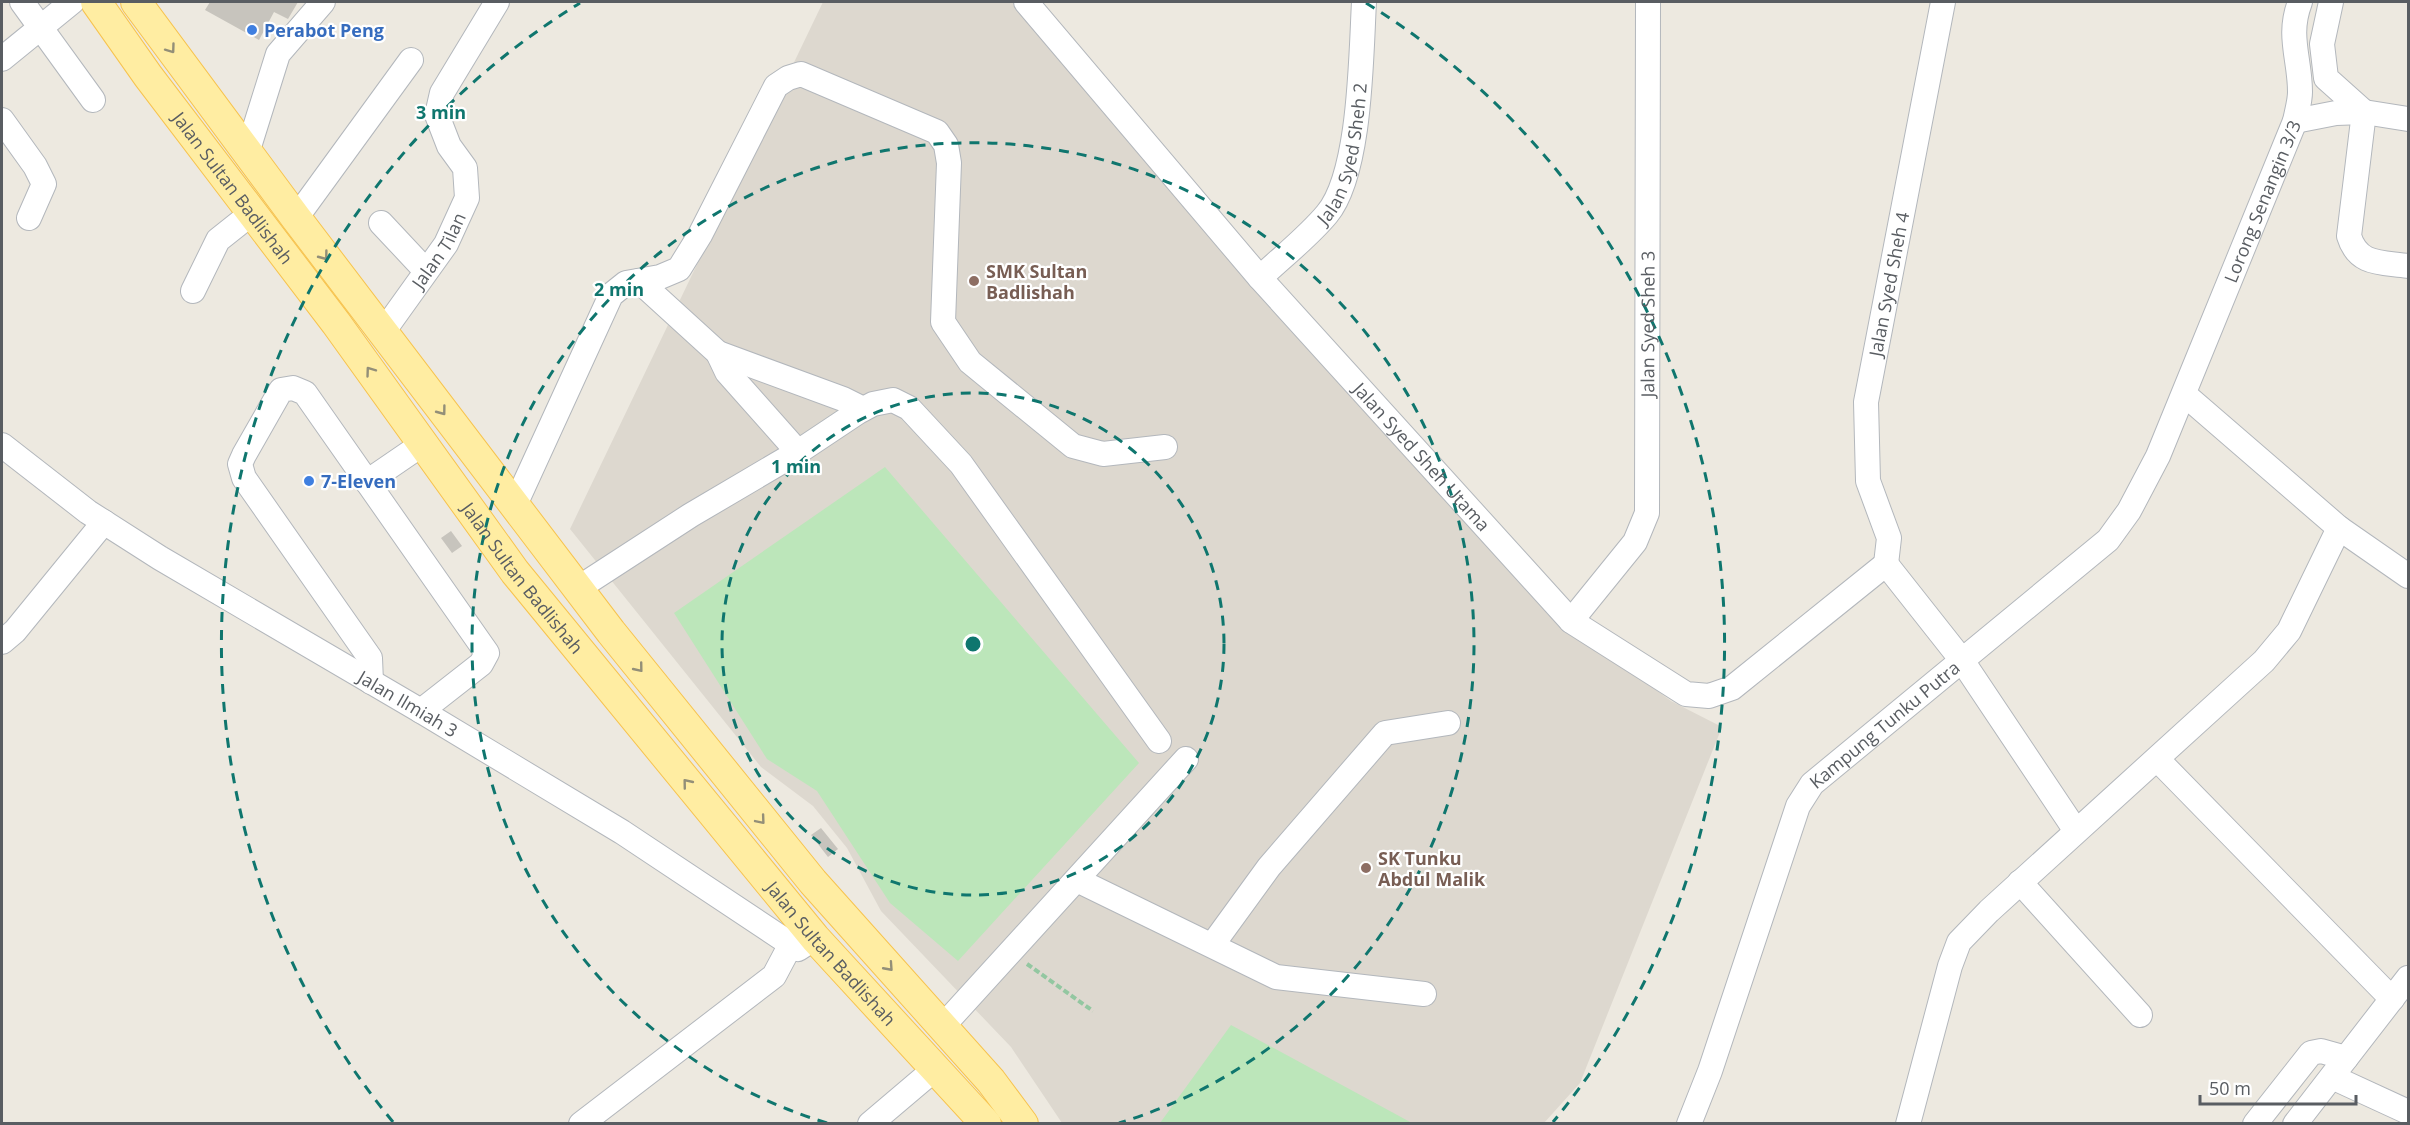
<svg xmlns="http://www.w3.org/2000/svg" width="2410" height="1125" font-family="'Open Sans',sans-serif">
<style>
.education{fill:#ddd8cf}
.green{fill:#bce6ba}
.building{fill:#c7c4bd}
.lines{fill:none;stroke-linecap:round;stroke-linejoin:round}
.minor-casing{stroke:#b3b7bc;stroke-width:26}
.major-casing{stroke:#f7c34e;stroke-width:32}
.path{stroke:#93c7a1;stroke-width:4;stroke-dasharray:6 3;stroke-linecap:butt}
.minor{stroke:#fff;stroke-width:24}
.major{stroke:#ffeda2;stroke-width:30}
.oneway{stroke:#938f78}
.ring{fill:none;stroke:#0f766e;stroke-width:3;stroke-dasharray:10 8}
.shop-dot{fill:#3f7fe0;stroke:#fff;stroke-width:2}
.education-dot{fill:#8d6e63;stroke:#fff;stroke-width:2}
.labels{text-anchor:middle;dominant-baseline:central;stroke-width:4.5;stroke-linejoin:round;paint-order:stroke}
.shop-label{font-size:18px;font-weight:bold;fill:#366cbe;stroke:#fff;text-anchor:start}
.street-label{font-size:18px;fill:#595d62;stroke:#fff}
.education-label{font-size:18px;font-weight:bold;fill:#785e54;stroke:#fff;text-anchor:start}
.centre{fill:#0f766e;stroke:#fff;stroke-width:3}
.ring-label{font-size:18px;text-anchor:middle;font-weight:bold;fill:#0f766e;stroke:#fff;stroke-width:4.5;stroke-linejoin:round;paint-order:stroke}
</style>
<rect width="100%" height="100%" fill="#ede9e0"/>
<path class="education" d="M823,2H1015L1571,628L1671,701L1722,727L1580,1083L1544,1123H1062L1011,1047L881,911L847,848L813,806L761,767L570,529Z"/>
<path class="green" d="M885,467L1139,763L958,961L890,903L817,791L767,759L674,613Z
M1231,1025L1412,1123H1160Z"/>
<path class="building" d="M210,2H298L288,19L274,12L259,40L205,10Z
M451,531L462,546L452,553L441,538Z
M821,828L838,849L828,857L811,835Z"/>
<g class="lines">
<g class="minor-casing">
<g id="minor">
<path d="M22,2L93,100"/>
<path id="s1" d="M1026,2L1260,278L1571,621L1686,694L1709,696L1732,688L1886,564"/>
<path d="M2331,2L2322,44L2326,78L2364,112L2349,236C2358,266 2382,262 2408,266"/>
<path d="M2,59L72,2"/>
<path d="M2,120L35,166L44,184L29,218"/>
<path d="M2295,121L2336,113L2364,112L2408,119"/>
<path d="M247,153L278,54L323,2"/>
<path d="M296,218L411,60"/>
<path d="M381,223L426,271"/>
<path id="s2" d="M1260,278C1282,257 1308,237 1327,214C1361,173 1361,54 1364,2"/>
<path d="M639,281L718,353L727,372L798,452"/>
<path d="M193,291L218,240L252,213"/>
<path id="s3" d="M383,332L446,244L467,198L465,168L449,146L437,115L442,93L497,2"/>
<path d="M718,353L843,399L863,409"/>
<path d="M2184,394L2339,528L2408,576"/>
<path id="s4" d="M2,445L88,512L160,558L421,711L622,832L798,949L815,938"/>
<path d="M367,482L424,443"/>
<path d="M514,507L611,295L626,283L660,277L679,269L700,235L776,86L788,78L801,74L937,132L946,145L949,163L943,322L970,362L1073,446L1103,454L1165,447"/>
<path id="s5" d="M1886,564L1889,538L1868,481L1866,402L1943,2"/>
<path d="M1886,564L1961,659L2076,831"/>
<path d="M577,589L691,515L798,452L858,412L873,404L893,400L909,408L961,464L1159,741"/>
<path id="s6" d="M1571,621L1635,542L1647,513L1648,2"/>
<path d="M2,642L15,631L104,522"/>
<path d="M371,682L370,658L244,478L240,464L244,455L281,390L293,388L305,393L487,653L481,664L421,711"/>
<path d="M2158,760L2392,999"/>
<path d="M1077,880L1276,977L1424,994"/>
<path d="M2020,882L2140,1015"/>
<path d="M1213,944L1269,867L1385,733L1448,723"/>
<path d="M942,1027L1186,759"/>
<path d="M2332,1077L2408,1112"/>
<path d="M581,1124L774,976L791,944"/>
<path d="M870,1124L936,1068"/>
<path id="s7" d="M1689,1124L1710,1071L1798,806L1812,784L2108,540L2129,511L2158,456L2295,121C2297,111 2300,101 2300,92C2300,58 2287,36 2300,2"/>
<path d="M1908,1124L1950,966L1959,942L1989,911L2264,661L2289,631L2339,528"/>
<path d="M2255,1124L2311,1053L2321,1051L2346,1058"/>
<path d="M2295,1124L2408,978"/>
</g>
</g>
<g class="major-casing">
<g id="major">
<path id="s8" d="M96,2L148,76L336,323L515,572L815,938L986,1124"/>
<path d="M136,2L296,218L611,632L813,882L991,1081L1023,1124"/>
</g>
</g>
<path class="path" d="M1027,964L1093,1011"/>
<use href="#minor" class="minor"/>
<use href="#major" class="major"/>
</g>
<defs><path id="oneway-chevron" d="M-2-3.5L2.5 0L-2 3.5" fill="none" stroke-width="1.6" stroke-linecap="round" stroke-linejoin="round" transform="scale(1.5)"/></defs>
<g class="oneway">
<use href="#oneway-chevron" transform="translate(171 49) rotate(54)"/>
<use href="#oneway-chevron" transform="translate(324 256) rotate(53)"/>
<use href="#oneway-chevron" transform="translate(370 371) rotate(-126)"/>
<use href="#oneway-chevron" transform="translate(442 411) rotate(53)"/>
<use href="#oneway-chevron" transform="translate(639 668) rotate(51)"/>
<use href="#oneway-chevron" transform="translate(687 783) rotate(-129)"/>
<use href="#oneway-chevron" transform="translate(761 820) rotate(50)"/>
<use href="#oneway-chevron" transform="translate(889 967) rotate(48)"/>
</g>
<g class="ring">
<circle cx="973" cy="644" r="251"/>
<path d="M827 1123A501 501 0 1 1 1119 1123"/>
<path d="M393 1122A752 752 0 0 1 580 3M1366 3A752 752 0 0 1 1553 1122"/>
</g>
<g class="shop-dot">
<circle cx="252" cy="30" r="6"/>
<circle cx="309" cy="481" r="6"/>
</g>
<g class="education-dot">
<circle cx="974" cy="281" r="6"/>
<circle cx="1366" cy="868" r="6"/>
</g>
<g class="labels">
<g class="shop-label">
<text x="264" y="30">Perabot Peng</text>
<text x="321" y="481">7-Eleven</text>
</g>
<g class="street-label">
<text stroke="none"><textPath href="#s2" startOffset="156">Jalan Syed Sheh 2</textPath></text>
<text stroke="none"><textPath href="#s8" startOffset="231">Jalan Sultan Badlishah</textPath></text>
<text stroke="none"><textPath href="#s7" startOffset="1119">Lorong Senangin 3/3</textPath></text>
<text stroke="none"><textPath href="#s3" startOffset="99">Jalan Tilan</textPath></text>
<text stroke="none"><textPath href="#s5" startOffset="286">Jalan Syed Sheh 4</textPath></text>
<text stroke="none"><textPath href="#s6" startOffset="322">Jalan Syed Sheh 3</textPath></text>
<text stroke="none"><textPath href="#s1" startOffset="603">Jalan Syed Sheh Utama</textPath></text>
<text stroke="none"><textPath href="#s8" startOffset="717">Jalan Sultan Badlishah</textPath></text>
<text stroke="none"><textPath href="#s4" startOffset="482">Jalan Ilmiah 3</textPath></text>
<text stroke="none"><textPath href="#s7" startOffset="456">Kampung Tunku Putra</textPath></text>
<text stroke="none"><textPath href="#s8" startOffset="1203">Jalan Sultan Badlishah</textPath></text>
</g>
<g class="education-label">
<text x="986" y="271">SMK Sultan<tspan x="986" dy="21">Badlishah</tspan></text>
<text x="1378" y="858">SK Tunku<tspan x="1378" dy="21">Abdul Malik</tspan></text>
</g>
</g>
<circle cx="973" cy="644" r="9" class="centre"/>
<g class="ring-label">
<text x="441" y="119">3 min</text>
<text x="619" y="296">2 min</text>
<text x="796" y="473">1 min</text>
</g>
<rect width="2410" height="1125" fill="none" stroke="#595d62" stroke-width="6"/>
<path d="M2200 1095v9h156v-9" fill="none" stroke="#595d62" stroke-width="3"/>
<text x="2209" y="1095" font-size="18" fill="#595d62" stroke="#ffffff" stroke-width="4.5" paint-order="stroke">50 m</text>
</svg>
